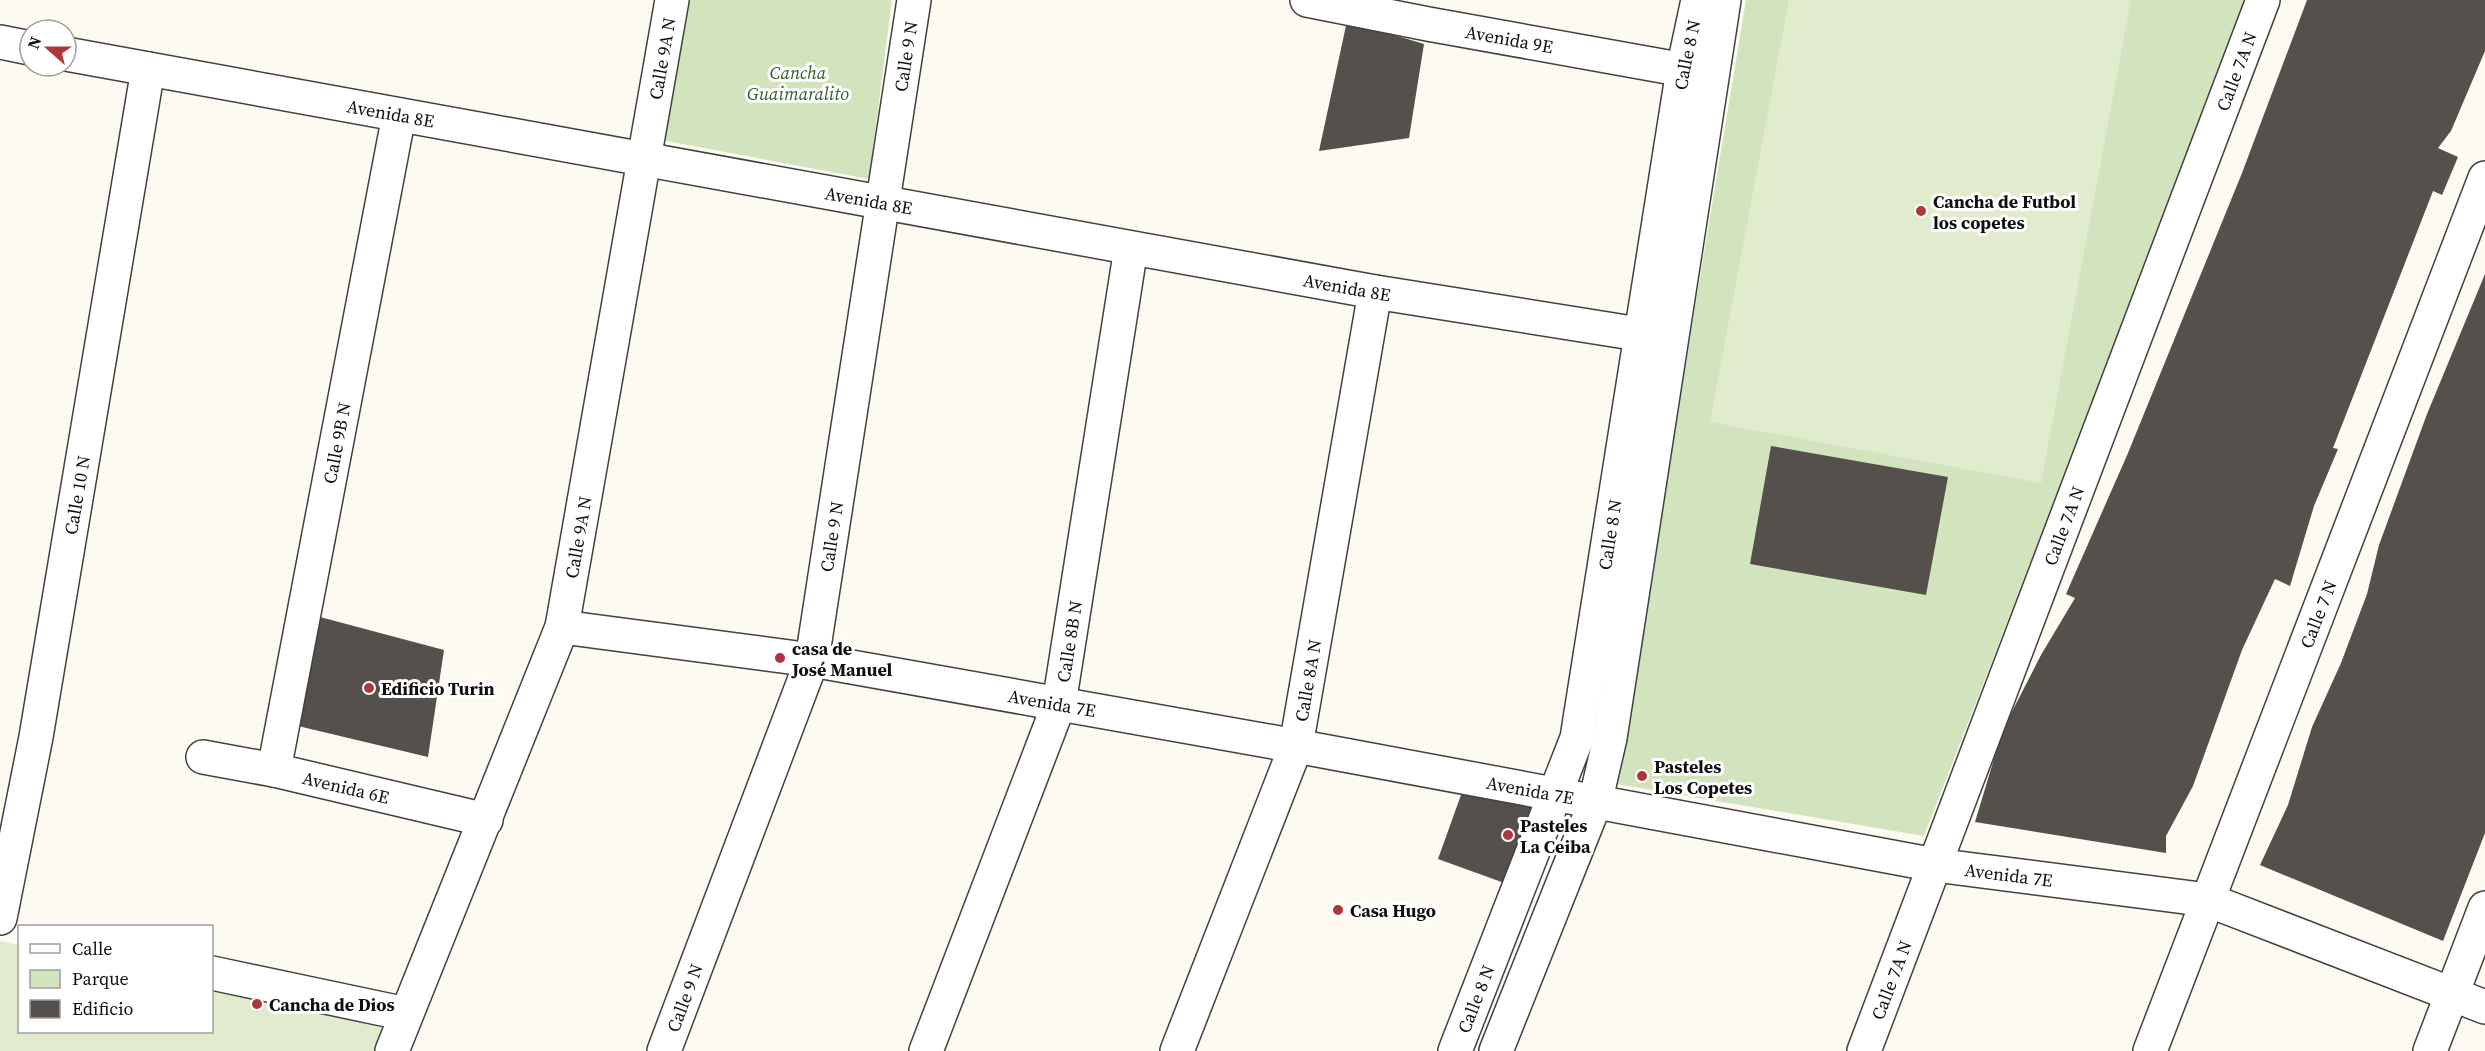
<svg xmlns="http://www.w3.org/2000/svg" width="2485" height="1051" font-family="'Source Serif 4',serif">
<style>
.green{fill:#d1e4be}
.pitch{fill:#e1eccf}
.building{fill:#55504c}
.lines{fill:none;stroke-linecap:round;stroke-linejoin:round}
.minor-casing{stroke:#414141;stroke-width:36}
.tertiary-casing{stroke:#414141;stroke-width:36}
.minor{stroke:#fff;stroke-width:33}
.tertiary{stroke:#fff;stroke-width:33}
.poi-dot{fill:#ad373a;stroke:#fff;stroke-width:2}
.labels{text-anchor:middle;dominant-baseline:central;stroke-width:6;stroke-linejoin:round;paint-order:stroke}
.street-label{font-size:18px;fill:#0e0e0e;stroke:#fff}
.park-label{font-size:18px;font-style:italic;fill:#305e26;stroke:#fff}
.poi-label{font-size:18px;font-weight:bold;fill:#0e0e0e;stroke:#fff;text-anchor:start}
</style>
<rect width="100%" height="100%" fill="#fdfbf1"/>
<path class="green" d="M684,0H892L869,179L661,140Z
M1746,0H2249L1924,836L1616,784Z"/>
<path class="pitch" d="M1789,0H2131L2041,483L1710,422Z
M0,941L19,945L20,1032H212V985L392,1023L381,1051H0Z"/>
<path class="building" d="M2307,0H2485V51L2451,131L2438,148L2458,157L2442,195L2433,191L2333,448L2338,449L2314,506L2290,586L2275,579L2242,650L2193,786L2166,836V853L1975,822L2003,729L2041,655L2075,598L2066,594L2128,453L2242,173Z
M1347,21L1424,44L1409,138L1319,151Z
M2485,274V833L2443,941L2260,865L2288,805L2312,727L2341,663L2367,594L2379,545L2427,414Z
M1771,446L1948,477L1926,595L1750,564Z
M305,613L444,650L428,757L298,726Z
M1466,781L1543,796L1507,884L1438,859Z"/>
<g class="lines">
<g class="minor-casing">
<g id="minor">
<path id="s1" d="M1307,0L1428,24L1712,75"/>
<path d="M0,42L30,48"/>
<path id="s2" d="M66,54L1375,292L1670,339"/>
<path id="s3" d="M562,627L812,660L1296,746L1935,865L2208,900L2485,1007"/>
<path id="s4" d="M203,757L274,770L486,820"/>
<path id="s5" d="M274,770L399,115"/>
<path id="s6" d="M0,918L36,737L148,69"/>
<path d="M212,973L406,1014"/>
<path id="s7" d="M392,1051L562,627L672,0"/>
<path id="s8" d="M664,1051L812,660L914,0"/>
<path id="s9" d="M926,1051L1059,704L1131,248"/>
<path id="s10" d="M1177,1051L1296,746L1375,292"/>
<path id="s11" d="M1864,1051L2263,0"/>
<path id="s12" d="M2150,1051L2485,178"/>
<path d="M2430,1051L2485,908"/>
</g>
</g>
<g class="tertiary-casing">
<g id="tertiary">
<path id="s13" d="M1455,1051L1577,738L1683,70L1698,0"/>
<path d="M1496,1051L1595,803L1610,738L1724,0"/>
</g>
</g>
<use href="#minor" class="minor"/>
<use href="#tertiary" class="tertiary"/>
</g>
<g class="poi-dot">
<circle cx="1921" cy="211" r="6"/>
<circle cx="780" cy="658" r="6"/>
<circle cx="369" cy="688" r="6"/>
<circle cx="1642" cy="776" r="6"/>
<circle cx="1508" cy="835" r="6"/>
<circle cx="1338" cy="910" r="6"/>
<circle cx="257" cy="1004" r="6"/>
</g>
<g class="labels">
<g class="street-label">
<text stroke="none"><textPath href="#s1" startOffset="206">Avenida 9E</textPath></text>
<text stroke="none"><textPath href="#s13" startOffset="1028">Calle 8 N</textPath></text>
<text stroke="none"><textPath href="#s8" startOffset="1029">Calle 9 N</textPath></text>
<text stroke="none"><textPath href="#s7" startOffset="1034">Calle 9A N</textPath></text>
<text stroke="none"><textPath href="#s11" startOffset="1048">Calle 7A N</textPath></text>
<text stroke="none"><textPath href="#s2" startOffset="330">Avenida 8E</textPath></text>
<text stroke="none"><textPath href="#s2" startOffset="816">Avenida 8E</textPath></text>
<text stroke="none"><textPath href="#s2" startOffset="1302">Avenida 8E</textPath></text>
<text stroke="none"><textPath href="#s5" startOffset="333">Calle 9B N</textPath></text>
<text stroke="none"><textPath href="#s6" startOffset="430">Calle 10 N</textPath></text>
<text stroke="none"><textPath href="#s11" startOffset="562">Calle 7A N</textPath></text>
<text stroke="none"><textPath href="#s13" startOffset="542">Calle 8 N</textPath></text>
<text stroke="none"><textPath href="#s8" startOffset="543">Calle 9 N</textPath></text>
<text stroke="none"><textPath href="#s7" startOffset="548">Calle 9A N</textPath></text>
<text stroke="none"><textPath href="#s12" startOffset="468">Calle 7 N</textPath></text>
<text stroke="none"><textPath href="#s9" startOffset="435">Calle 8B N</textPath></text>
<text stroke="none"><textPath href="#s10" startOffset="394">Calle 8A N</textPath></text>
<text stroke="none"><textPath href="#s3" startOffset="496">Avenida 7E</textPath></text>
<text stroke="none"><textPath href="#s4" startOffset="146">Avenida 6E</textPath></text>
<text stroke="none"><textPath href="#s3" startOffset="982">Avenida 7E</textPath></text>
<text stroke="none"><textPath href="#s3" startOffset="1468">Avenida 7E</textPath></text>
<text stroke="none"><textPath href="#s11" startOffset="76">Calle 7A N</textPath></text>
<text stroke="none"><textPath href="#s8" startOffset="57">Calle 9 N</textPath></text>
<text stroke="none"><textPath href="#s13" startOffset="56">Calle 8 N</textPath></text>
</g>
<g class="park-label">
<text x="798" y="72">Cancha<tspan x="798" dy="21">Guaimaralito</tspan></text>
</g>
<g class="poi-label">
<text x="1933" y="201">Cancha de Futbol<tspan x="1933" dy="21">los copetes</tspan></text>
<text x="792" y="648">casa de<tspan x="792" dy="21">José Manuel</tspan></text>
<text x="381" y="688">Edificio Turin</text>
<text x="1654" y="766">Pasteles<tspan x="1654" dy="21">Los Copetes</tspan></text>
<text x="1520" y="825">Pasteles<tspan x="1520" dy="21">La Ceiba</tspan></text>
<text x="1350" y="910">Casa Hugo</text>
<text x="269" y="1004">Cancha de Dios</text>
</g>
</g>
<rect x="18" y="925" width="195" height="108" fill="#ffffff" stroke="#9f9f9f" stroke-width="1.5"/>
<rect x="30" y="944" width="30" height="9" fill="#ffffff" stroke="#9f9f9f" stroke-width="1.5"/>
<text x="72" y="955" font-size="18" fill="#0e0e0e">Calle</text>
<rect x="30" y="970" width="30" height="18" fill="#d1e4be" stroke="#9f9f9f" stroke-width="1.5"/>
<text x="72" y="985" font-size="18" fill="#0e0e0e">Parque</text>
<rect x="30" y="1000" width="30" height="18" fill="#55504c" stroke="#9f9f9f" stroke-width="1.5"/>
<text x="72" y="1015" font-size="18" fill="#0e0e0e">Edificio</text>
<g transform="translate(48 48) rotate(291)"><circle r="28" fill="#ffffff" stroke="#9f9f9f" stroke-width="1.5"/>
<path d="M0-4.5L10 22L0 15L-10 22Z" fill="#ad373a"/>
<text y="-9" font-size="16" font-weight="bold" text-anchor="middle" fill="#0e0e0e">N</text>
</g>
</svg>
